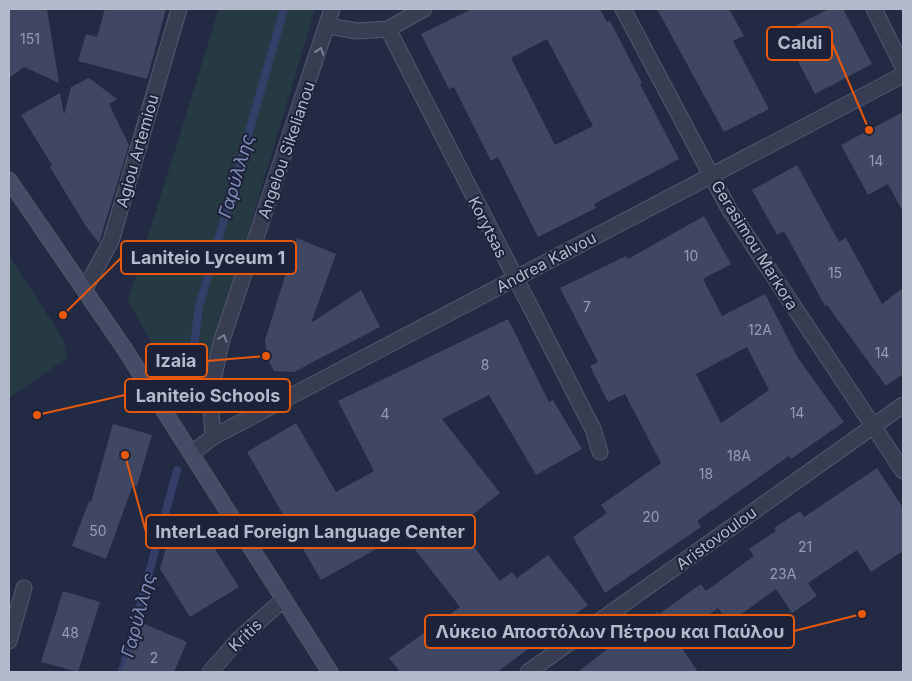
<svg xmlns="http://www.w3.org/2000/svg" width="912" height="681" font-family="Inter,sans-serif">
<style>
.green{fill:#263a44}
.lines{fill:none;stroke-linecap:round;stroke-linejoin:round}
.stream{stroke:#343f69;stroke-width:8}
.building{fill:#404763;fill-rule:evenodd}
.street-casing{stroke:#53586d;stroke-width:17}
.secondary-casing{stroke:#53586d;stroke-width:17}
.street{stroke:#383d52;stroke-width:15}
.secondary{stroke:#464b66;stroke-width:15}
.oneway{stroke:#7d8195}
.labels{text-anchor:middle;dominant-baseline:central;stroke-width:4;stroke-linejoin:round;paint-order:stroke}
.number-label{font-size:14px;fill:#989cb2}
.street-label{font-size:16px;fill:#b5b9cc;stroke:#1d2238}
.water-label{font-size:18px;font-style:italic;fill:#818dba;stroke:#1d2238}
.leader{fill:none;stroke:#e8590c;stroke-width:2}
.callout-dot{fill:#e8590c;stroke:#1d2238;stroke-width:2}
.callout{fill:#1d2238;stroke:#e8590c;stroke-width:2}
.callout-label{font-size:18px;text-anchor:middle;font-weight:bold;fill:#b5b9cc}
</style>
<rect width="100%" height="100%" fill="#232a43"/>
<path class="green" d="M219,9H315L193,416L128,301Z
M9,255L63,339L67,358L9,398Z"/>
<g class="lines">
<path class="stream" d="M186,405L199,307L284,9
M122,672L177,470"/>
</g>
<path class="building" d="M9,9H47L59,83L24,67L9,78Z
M105,9H166L147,79L78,61L86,34L97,37Z
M472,9H600L607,22L610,21L642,83L640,84L679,159L594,204L596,208L538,237L498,157L491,161L454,87L449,89L421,34ZM547,39L593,126L555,145L511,58Z
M657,9H729L744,36L733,41L769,109L724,132Z
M829,9H843L872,64L815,94L783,32Z
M89,78L117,99L109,104L129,145L99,243L85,225L50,167L52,165L21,115L60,93L64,115L71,87Z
M903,112V212L888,184L868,195L841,145Z
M797,165L839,242L846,238L882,304L903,288V374L886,386L827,305L825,306L784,231L777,235L752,190Z
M704,216L731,264L703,279L722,316L765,294L798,358L844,422L791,459L789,456L697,521L701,527L605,593L573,537L607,513L601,505L661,463L625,394L608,402L590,366L598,362L560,288L626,256L628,259ZM747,347L769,390L721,423L696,374Z
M297,238L336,254L311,323L361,290L380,327L294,372L274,371L267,358L265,340Z
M508,319L549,402L553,400L582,449L536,475L489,395L442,419L500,493L458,526L500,581L512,572L517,578L548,555L588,605L497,672H400L389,658L460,607L403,534L321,580L247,452L296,423L336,492L374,471L338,401Z
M113,424L152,435L137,486L133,485L106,559L72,546L89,501L91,502Z
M877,468L903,508V551L871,572L857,550L808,583L817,596L792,613L776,589L729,623L718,608L676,639L698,672H578L630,631L657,612L659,614L701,584L706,591L754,556L749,549L776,531L774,528L800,511L804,517Z
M194,516L239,587L190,617L160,569L171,530Z
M63,591L100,602L78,672L41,662Z
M142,623L187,642L174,672H121Z"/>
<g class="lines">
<g class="street-casing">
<path id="street" d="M623,9L729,209L903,471
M874,9L903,67
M328,26L357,31L388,29L424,9
M388,29L593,429L600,452
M85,289L111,241L179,9
M213,437L210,396L221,343L332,9
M192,453L213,437L903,75
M9,641L24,588
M210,672L239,639L283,600
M528,672L903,405"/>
</g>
<g class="secondary-casing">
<path id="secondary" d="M9,180L124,348L330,672"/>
</g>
<use href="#street" class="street"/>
<use href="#secondary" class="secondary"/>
</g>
<defs><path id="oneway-chevron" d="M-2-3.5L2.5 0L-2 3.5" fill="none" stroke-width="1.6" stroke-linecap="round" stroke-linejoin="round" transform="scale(1.25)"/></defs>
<g class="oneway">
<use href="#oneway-chevron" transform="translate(320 51) rotate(-71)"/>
<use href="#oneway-chevron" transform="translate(223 338) rotate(-72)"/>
</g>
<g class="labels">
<g class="number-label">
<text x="30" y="38">151</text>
<text x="876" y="160">14</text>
<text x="691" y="255">10</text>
<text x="835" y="272">15</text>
<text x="587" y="306">7</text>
<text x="760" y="329">12A</text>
<text x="882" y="352">14</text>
<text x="485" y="364">8</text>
<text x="797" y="412">14</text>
<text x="385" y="413">4</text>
<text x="739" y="455">18A</text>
<text x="706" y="473">18</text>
<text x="651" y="516">20</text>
<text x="98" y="530">50</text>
<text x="805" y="546">21</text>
<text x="783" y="573">23A</text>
<text x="70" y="632">48</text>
<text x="154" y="657">2</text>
</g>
<g class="street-label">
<text transform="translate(286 150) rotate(-71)">Angelou Sikelianou</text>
<text transform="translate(137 151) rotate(-74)">Agiou Artemiou</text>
<text transform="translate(488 227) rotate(63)">Korytsas</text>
<text transform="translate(755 245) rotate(58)">Gerasimou Markora</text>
<text transform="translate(546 262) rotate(-28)">Andrea Kalvou</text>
<text transform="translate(716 538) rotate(-36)">Aristovoulou</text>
<text transform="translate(245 635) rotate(-44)">Kritis</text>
</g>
<g class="water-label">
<text transform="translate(236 176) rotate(-74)">Γαρύλλης</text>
<text transform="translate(138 615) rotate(-75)">Γαρύλλης</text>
</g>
</g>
<path class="leader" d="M869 130L832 43M63 315L121 258M266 356L207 361M37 415L125 395M125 455L146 532M862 614L794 631"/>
<g class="callout-dot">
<circle cx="869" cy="130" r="5"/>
<circle cx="63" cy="315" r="5"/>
<circle cx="266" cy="356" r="5"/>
<circle cx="37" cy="415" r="5"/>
<circle cx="125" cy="455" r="5"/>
<circle cx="862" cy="614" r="5"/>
</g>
<g class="callout">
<rect x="767" y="27" width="65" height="33" rx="5"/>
<rect x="121" y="241" width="175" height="33" rx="5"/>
<rect x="146" y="344" width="61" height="33" rx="5"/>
<rect x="125" y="379" width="165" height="33" rx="5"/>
<rect x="146" y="515" width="329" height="33" rx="5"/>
<rect x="425" y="615" width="369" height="33" rx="5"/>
</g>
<g class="callout-label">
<text x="800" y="49">Caldi</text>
<text x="208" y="264">Laniteio Lyceum 1</text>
<text x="176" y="367">Izaia</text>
<text x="208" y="402">Laniteio Schools</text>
<text x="310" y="538">InterLead Foreign Language Center</text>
<text x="610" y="638">Λύκειο Αποστόλων Πέτρου και Παύλου</text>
</g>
<rect width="912" height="681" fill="none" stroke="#b5b9cc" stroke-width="20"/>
</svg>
